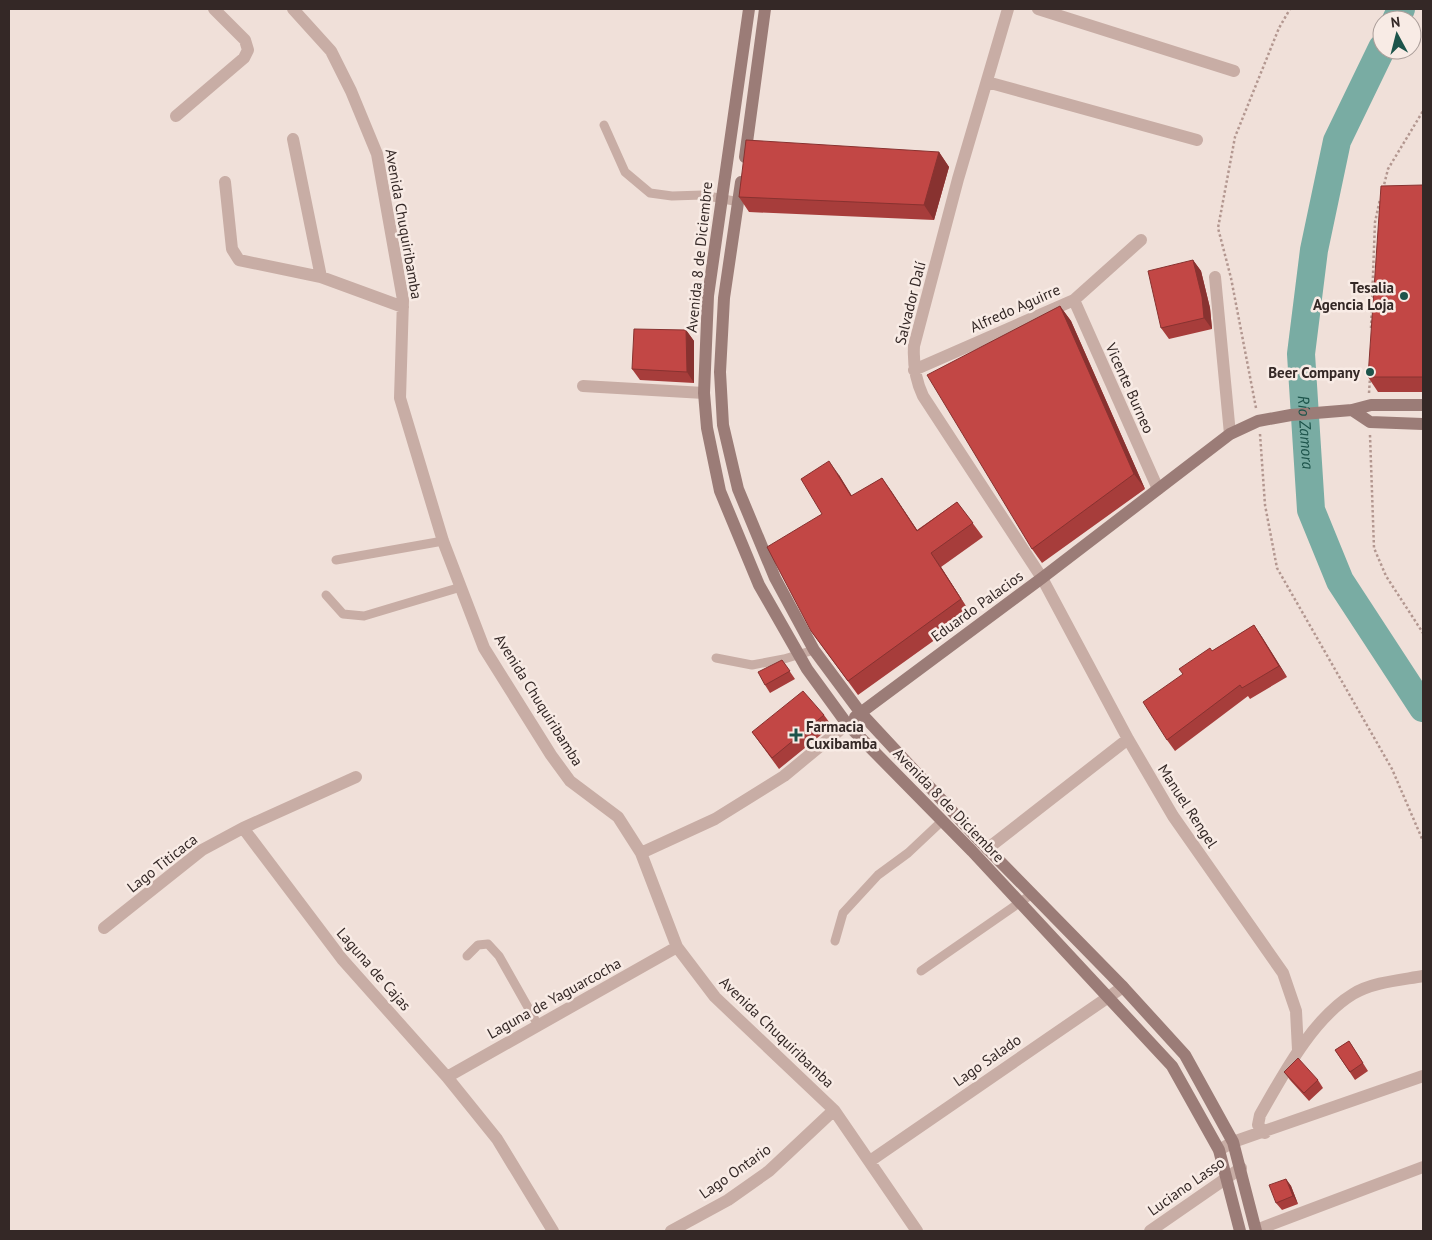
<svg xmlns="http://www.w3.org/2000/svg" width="1432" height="1240" font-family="'PT Sans',sans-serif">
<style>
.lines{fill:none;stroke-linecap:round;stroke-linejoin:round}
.river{stroke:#79aca3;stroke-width:28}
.path{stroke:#b39790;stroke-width:2.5;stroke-dasharray:2.5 2.5;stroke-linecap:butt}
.lane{stroke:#c8ada5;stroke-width:9}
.street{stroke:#c8ada5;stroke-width:12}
.secondary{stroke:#9b7c77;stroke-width:12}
.wall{fill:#a73d3b}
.shaded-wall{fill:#883230}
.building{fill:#c24745;stroke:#883230}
.poi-dot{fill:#1d544b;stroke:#f8ebe5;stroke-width:2}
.labels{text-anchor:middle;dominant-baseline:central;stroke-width:5;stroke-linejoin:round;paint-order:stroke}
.street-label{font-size:15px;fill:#342826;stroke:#f8ebe5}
.poi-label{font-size:15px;font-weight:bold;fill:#342826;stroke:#f8ebe5;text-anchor:end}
.water-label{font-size:16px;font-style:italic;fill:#1d544b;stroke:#f8ebe5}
</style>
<rect width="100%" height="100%" fill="#f0e0d9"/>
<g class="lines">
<g class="river">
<path d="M1396,20L1401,9"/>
<path id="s1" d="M1382,48L1337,141L1314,250L1301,354L1311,510L1340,581L1423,708"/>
</g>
<path class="path" d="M1383,189L1388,169L1423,111
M1371,328L1375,222L1380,199
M1369,393L1370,378
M1256,408L1231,278L1218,228L1235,137L1279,28L1290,9
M1260,434L1265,505L1277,568L1392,769L1423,841
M1370,435L1374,548L1386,576L1423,633"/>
<path class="lane" d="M604,125L625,172L650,193L672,196L703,195L739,202
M336,560L443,541
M326,595L343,614L364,616L461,587
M716,658L752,665L784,659L814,650
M835,941L843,913L878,875L908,853L942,821
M467,956L478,945L488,944L499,956L538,1025
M921,971L1032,894"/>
<path class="street" d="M293,9L331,51L351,91L377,154L403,300L400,398L443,541L484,648L551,755L570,781L618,817L641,853L677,947L715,997L834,1110L917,1231
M1008,9L958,179L914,346C913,364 915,379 923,396L1042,578L1128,739L1173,816L1283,973L1296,1011L1298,1050
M1038,9L1234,71
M987,82L1197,140
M176,116L244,58L248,50L245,40L214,9
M293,139L321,277
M225,182L232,249L239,260L321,277L403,307
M1215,277L1230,434
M1074,300L1158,489
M914,370L1074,300L1141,240
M583,386L704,393
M356,777L243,828L342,959L447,1077L497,1139L553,1231
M987,849L1128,739
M641,853L715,819L784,776L847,724
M104,928L202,850L243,828
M447,1077L677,947
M1265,1133L1258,1125L1260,1115C1283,1075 1312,1019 1353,994C1373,982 1401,980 1423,976
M1219,1150L1233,1142L1423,1076
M870,1161L1123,987
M1256,1230L1423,1167
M671,1231L728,1200L769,1171L834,1110
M1150,1231L1241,1168"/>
<path class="secondary" d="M749,9L708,296L704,393L707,428L720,491L759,585L807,669L847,724L972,851L1172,1066L1219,1150L1240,1231
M745,157L765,9
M741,182L724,298L720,372L723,425L738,489L775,578L814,650L860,712L977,838L1123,987L1185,1055L1233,1142L1256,1231
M1352,410L1370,422L1423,424
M855,717L1042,578L1230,434L1258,421L1291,415L1352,410L1371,405H1423"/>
</g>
<path class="wall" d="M939,152L949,167L934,220L749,212L739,197Z
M1423,185V392H1378L1368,377Z
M1193,260L1201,271L1210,308L1212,329L1169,339L1161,328Z
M1060,306L1071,321L1145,489L1042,563L1032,549Z
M686,330L694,341V383L640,380L632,369Z
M839,475L852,496L882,478L917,530L957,502L983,537L941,567L971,614L858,695L811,631L822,514Z
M1254,625L1262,637L1287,677L1250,699L1248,696L1175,751L1167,740L1212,651Z
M782,660L795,679L770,693L765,685Z
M824,715L832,726L779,769L752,732Z
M1349,1041L1368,1071L1355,1080L1335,1050Z
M1284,1072L1318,1080L1323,1088L1309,1101L1290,1080Z
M1286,1179L1291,1186L1298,1204L1282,1210L1276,1203Z"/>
<path class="shaded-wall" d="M939,152L949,167L934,220L924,205Z
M1193,260L1201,271L1210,308L1212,329L1204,318Z
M1060,306L1071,321L1145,489L1134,474Z
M686,330L694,341V383L687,372Z
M829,461L839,475L861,511L851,496Z
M882,478L892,492L927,545L917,531Z
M931,553L941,567L971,614L961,599Z
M1254,625L1262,637L1287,677L1279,666Z
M1286,1179L1291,1186L1298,1204L1293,1196Z"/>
<path class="building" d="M746,140L939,152L924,205L739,197Z
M1423,185V377H1368L1381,186Z
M1193,260L1202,297L1204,318L1161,328L1148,271Z
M1060,306L1134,474L1032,549L927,375Z
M634,329L686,330L687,372L632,369Z
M829,461L851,496L882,478L917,531L957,502L973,523L931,553L961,599L848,681L811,631L767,547L822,514L801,479Z
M1254,625L1279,666L1242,688L1240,685L1167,740L1143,702L1183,674L1179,669L1210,648L1212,651Z
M782,660L790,671L765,685L758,672Z
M803,691L824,715L772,758L752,732Z
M1349,1041L1363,1063L1350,1072L1335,1050Z
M1298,1058L1318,1080L1304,1093L1284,1072Z
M1286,1179L1293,1196L1276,1203L1269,1185Z"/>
<g class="poi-dot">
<circle cx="1404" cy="296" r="5"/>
<circle cx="1370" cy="372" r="5"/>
<path d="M793.5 727.5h5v5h5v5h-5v5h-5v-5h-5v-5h5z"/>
</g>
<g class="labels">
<g class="street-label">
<text transform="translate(404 224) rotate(80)">Avenida Chuquiribamba</text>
<text transform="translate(699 257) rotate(-84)">Avenida 8 de Diciembre</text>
<text transform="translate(910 303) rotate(-76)">Salvador Dalí</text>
<text transform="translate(1015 308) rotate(-24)">Alfredo Aguirre</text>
<text transform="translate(1130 388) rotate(66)">Vicente Burneo</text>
<text transform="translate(977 606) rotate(-36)">Eduardo Palacios</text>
<text transform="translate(539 700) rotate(58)">Avenida Chuquiribamba</text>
<text transform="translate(949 805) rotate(46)">Avenida 8 de Diciembre</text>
<text transform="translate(1188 806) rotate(57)">Manuel Rengel</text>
<text transform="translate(162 863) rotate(-38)">Lago Titicaca</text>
<text transform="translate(374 969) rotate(49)">Laguna de Cajas</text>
<text transform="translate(554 998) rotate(-29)">Laguna de Yaguarcocha</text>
<text transform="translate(777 1032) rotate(44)">Avenida Chuquiribamba</text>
<text transform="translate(987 1060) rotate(-35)">Lago Salado</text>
<text transform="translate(735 1171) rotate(-35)">Lago Ontario</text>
<text transform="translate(1186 1186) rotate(-35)">Luciano Lasso</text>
</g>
<g class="poi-label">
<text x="1394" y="287">Tesalia<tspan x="1394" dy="17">Agencia Loja</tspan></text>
<text x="1360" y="372">Beer Company</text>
<text x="806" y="726" text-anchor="start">Farmacia<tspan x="806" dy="17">Cuxibamba</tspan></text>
</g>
<g class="water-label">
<text stroke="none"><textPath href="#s1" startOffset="398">Río Zamora</textPath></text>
</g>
</g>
<rect width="1432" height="1240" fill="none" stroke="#342826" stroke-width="20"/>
<g transform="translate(1397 35) rotate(353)"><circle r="24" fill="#f8ebe5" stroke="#aa9d99"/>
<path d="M0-4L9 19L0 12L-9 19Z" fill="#1d544b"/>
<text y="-8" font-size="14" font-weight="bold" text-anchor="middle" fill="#342826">N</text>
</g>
</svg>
